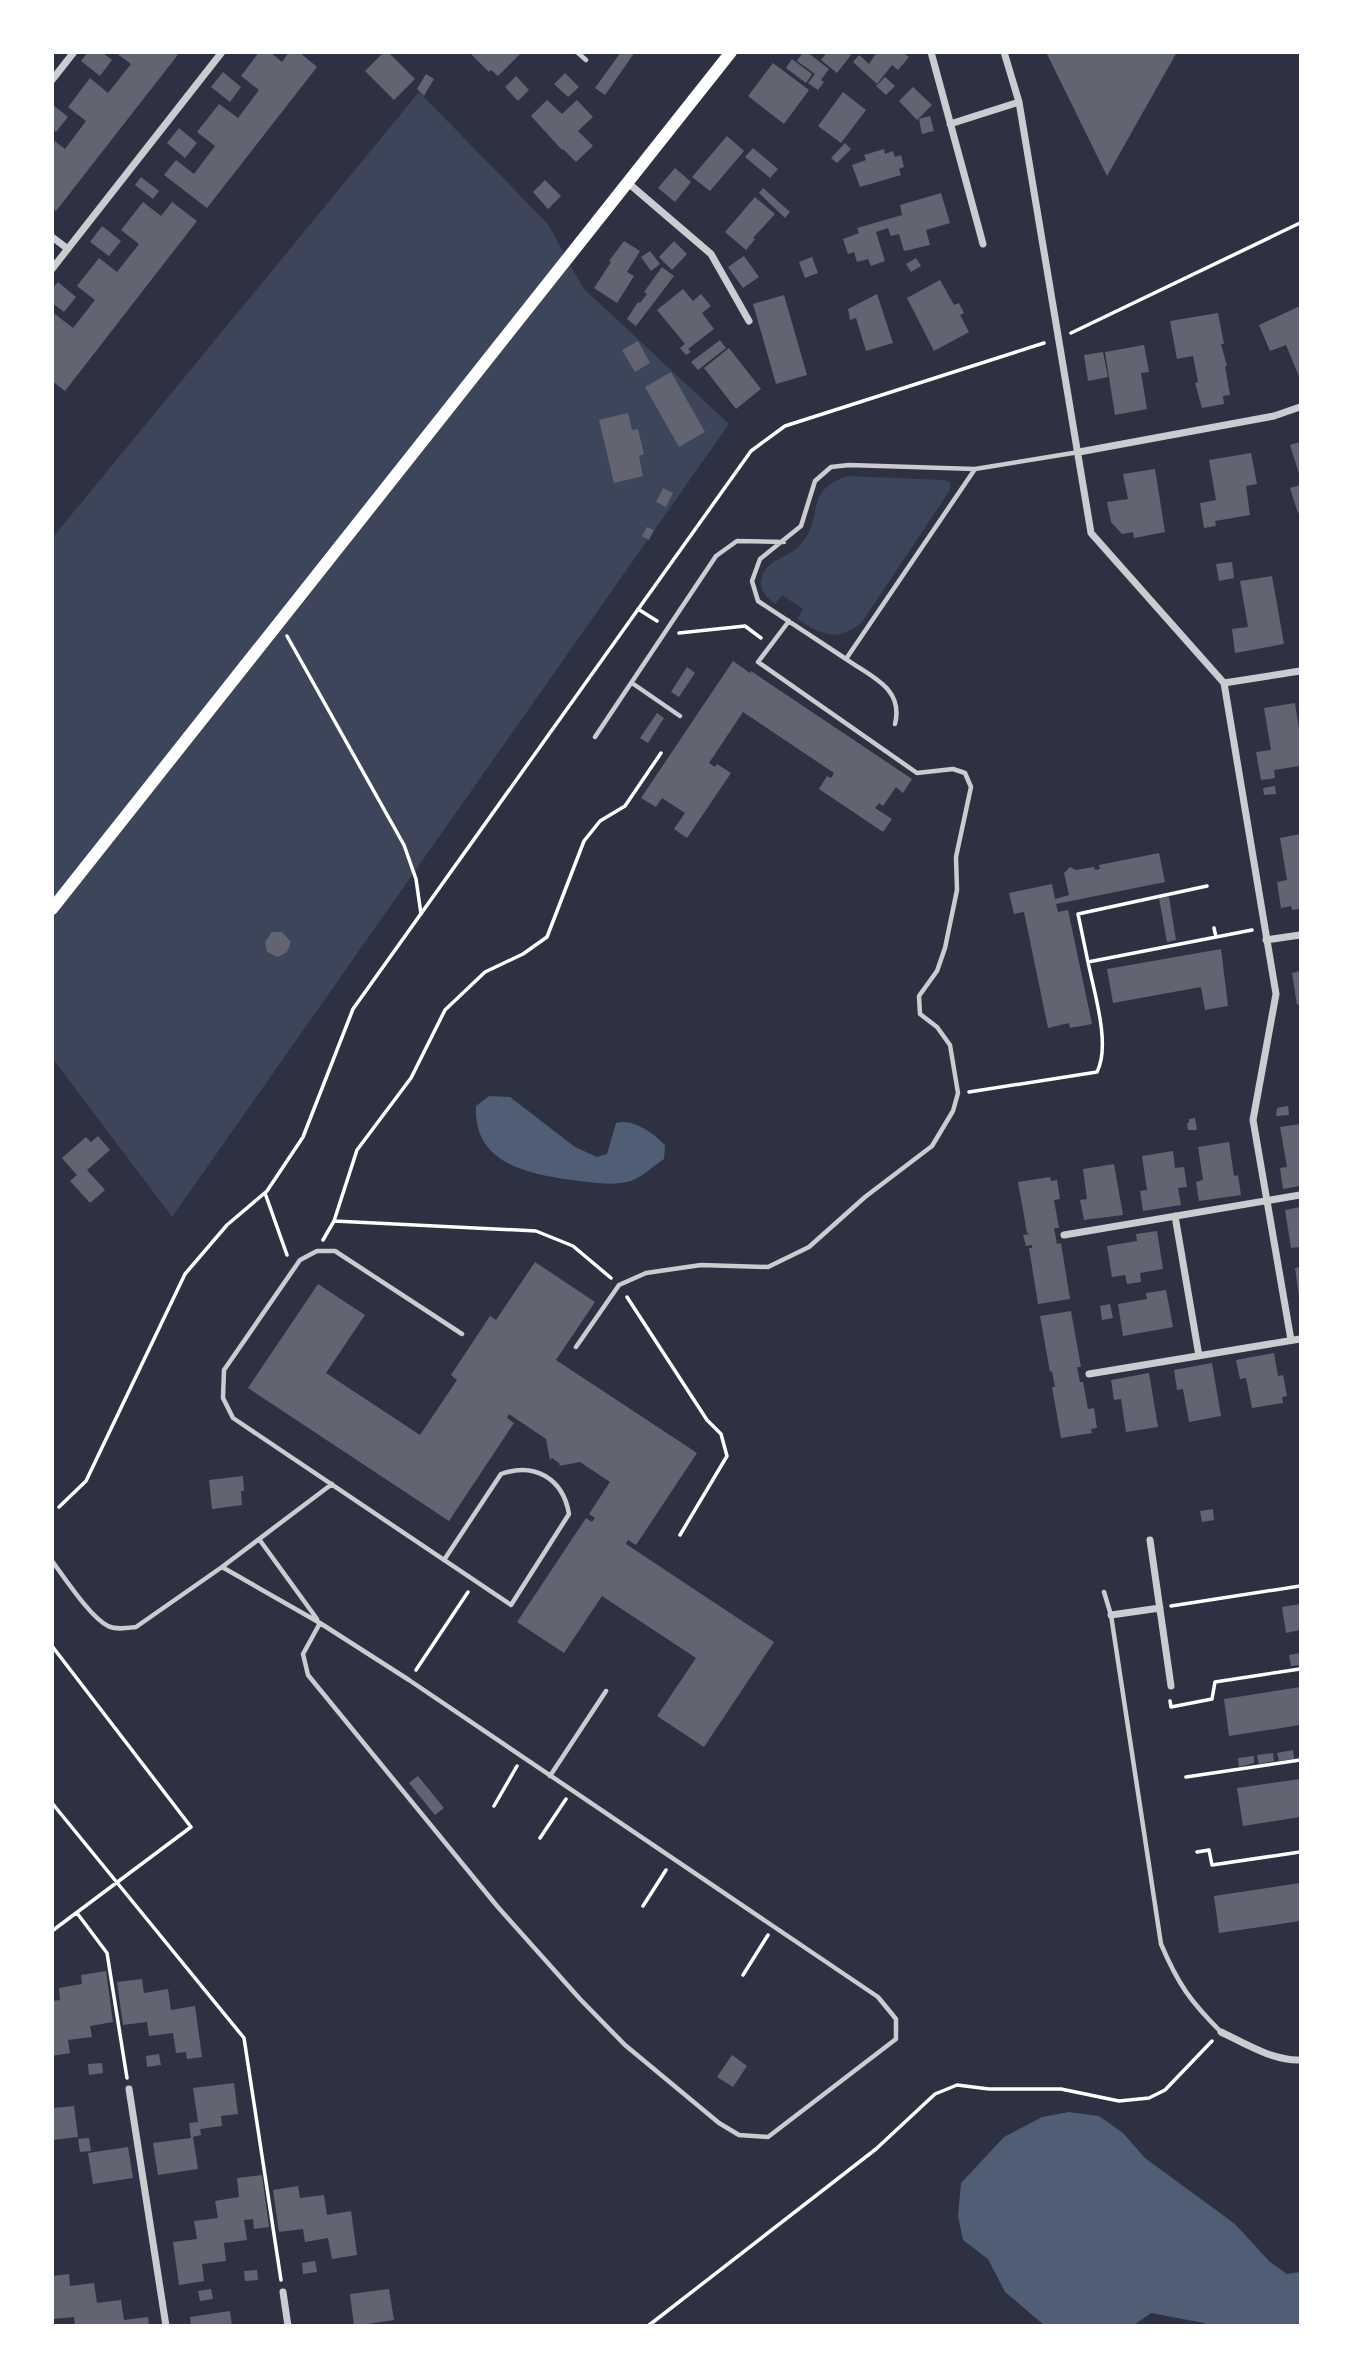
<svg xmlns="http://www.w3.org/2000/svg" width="1353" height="2378" font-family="'DejaVu Sans',sans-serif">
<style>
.green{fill:#3c4559}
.water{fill:#4f5d75}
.building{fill:#626471}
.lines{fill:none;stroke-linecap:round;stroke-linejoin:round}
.path{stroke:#fff;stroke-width:3.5}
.service{stroke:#caccd0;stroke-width:4.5}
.minor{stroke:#caccd0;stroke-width:7}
.secondary{stroke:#fff;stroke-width:12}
</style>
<rect width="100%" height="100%" fill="#2d3142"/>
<path class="green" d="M419,92L548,224L583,288L729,424L172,1217L53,1059V537Z
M848,476L944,480L950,483V490L862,622C836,643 823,635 797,619L803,609L782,595L775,604C766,597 758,590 762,577C767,558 791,558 802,543C825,515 803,490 848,476Z"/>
<path class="water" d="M489,1096L510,1097L575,1147L597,1157L607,1154L616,1123C633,1118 653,1133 665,1145L664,1159C653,1166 639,1180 627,1182C610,1186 589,1182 572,1180C527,1174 473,1163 476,1106Z
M1069,2112L1099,2116L1123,2133L1145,2158L1235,2224L1269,2261L1287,2274L1300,2272V2325H1207L1204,2323L1151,2313L1134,2325H1044L1005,2292L988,2259L963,2240L958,2216L961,2183L1004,2137L1042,2117Z"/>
<path class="building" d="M88,52H102L112,60L100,76L81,61Z
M115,52H180L56,211L52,208V139L65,149L86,121L68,107L90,78L108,93L131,64Z
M259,52H270L282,62L289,52H299L317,67L207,208L164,175L176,160L194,174L215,146L197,132L219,104L238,118L259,90L241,76Z
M384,52H388L415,79L394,100L365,71Z
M473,52H518L520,54L498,76L491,70L489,72L471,54Z
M621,52H635L605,95L595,88Z
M803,52H807L829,69L821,80L824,82L818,90L808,83L815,74L797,61Z
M827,52H849L851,55L837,73L821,60Z
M877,52H903L909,57L898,70L892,65L877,84L853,62L859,55L869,64Z
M1046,52H1177L1107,176Z
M792,59L812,74L806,83L786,68Z
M773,63L809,90L784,124L748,96Z
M223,72L241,87L230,102L211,87Z
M565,73L579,87L568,97L554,84Z
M426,74L434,79L424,96L417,89Z
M516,76L529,90L518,101L505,87Z
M885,77L895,86L886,95L876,86Z
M913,87L932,105L917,120L899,101Z
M843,92L866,110L841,143L818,126Z
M547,100L562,114L577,100L593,117L578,131L593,146L576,162L563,149L562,150L531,116Z
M52,104L68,117L56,132L52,129Z
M930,116L934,131L922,134L919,119Z
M179,128L197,143L185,158L167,143Z
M727,136L744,151L710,191L692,177Z
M845,143L851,149L837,163L831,158Z
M753,148L778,169L770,178L745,157Z
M884,149L885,154L893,151L895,157L901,155L904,167L899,169L901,175L860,187L852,165L866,160L864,155Z
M675,168L691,182L675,202L658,188Z
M141,177L159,191L153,199L135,185Z
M545,180L561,196L548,209L533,192Z
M763,188L790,212L785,218L759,193Z
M941,193L950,223L926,230L930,245L904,251L899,234L891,236L888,228L876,232L885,261L871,266L868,259L857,262L854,252L848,254L843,239L859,233L857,228L902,215L900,205Z
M755,197L775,214L753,238L755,239L746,250L725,232Z
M143,202L161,216L172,202L197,221L65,391L52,381V317L55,314L73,328L95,300L77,286L99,258L117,272L139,244L121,230Z
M102,226L121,241L109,256L90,242Z
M624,241L640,251L627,272L634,276L617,303L594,288L611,262L609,261Z
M674,241L687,254L672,270L659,257Z
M650,251L660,264L651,271L641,257Z
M744,256L759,277L743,288L728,267Z
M812,257L818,273L805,278L799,262Z
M916,258L921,266L911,272L906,264Z
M662,267L674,276L636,326L627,319L638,302L640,303L647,294L644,292Z
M940,280L954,305L959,303L964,313L960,315L969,332L934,351L907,298Z
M58,282L76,297L64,312L52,303V289Z
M683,289L693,301L701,294L711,306L702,313L714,329L688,349L691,352L686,355L680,348L685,344L657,310Z
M877,294L893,343L866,351L856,318L850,320L848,309Z
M784,295L807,375L776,384L753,304Z
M1300,306V379L1286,345L1270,351L1259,325Z
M1218,313L1224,344H1221L1227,366H1225L1230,395L1223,396L1224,404L1202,408L1195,383L1198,382L1193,356L1177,359L1170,321Z
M720,340L726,348L698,370L691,362Z
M638,341L650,363L635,372L622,350Z
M1144,345L1149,372L1141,373L1147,409L1115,415L1105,352Z
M729,348L761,389L736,409L704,368Z
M1103,352L1108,377L1088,381L1084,355Z
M671,372L705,432L679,447L645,387Z
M628,413L632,430L638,429L644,454L639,456L643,476L614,483L599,420Z
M1300,442V477L1290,445Z
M1251,453L1257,484L1246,486L1250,515L1215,521L1216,526L1204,528L1200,503L1216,500L1209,460Z
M1155,469L1165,532L1134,538L1133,532L1122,534L1111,522L1107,502L1128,499L1123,474Z
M1300,485V512L1298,513L1290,488Z
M663,488L673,493L666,507L656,502Z
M647,527L654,530L649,540L642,536Z
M1232,562L1234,578L1219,581L1216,564Z
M1272,576L1284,644L1235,653L1232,629L1248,627L1240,581Z
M733,661L750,673L751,671L912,779L903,793L896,787L883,806L879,803L875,808L892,819L883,832L819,789L827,776L831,778L834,773L743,712L709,763L715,767L717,764L731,773L687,838L674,829L685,813L662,798L656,807L641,798Z
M687,667L695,673L679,697L671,692Z
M1295,703L1300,736V766L1274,770L1275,778L1261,780L1256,752L1271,750L1264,708Z
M657,713L664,718L648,743L640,738Z
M1275,786L1276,794L1264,795L1263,788Z
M1300,834V909L1292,910L1291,906L1281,908L1277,882L1287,880L1280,838Z
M1159,853L1165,882L1056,904L1058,912L1068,910L1092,1024L1070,1028L1069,1023L1048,1028L1024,912L1014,914L1009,893L1052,884L1055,899L1069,895L1064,873L1070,867L1076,870L1094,867L1095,870L1100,869L1099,865Z
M1169,897L1176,940L1167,942L1159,898Z
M272,932H282L291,942L287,952L278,957L267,952L265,942Z
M1221,949L1228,1006L1205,1010L1201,987L1113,1003L1107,969Z
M1300,971V1004L1297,1005L1292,973Z
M1288,1106L1289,1115L1276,1116L1277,1108Z
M1195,1118L1197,1130H1188L1187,1123H1189V1119Z
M1300,1124V1186L1283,1189L1280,1168L1287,1167L1280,1127Z
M98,1136L110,1150L87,1170L105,1190L90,1203L70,1181L77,1175L62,1158L86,1137L91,1142Z
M1229,1142L1234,1176L1238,1175L1241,1195L1199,1201L1196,1182L1203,1180L1198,1147Z
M1173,1151L1175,1168L1184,1167L1187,1187L1178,1188L1181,1205L1143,1211L1140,1191L1147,1190L1142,1156Z
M1114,1164L1123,1215L1084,1220L1080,1200L1087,1199L1083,1169Z
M1050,1177L1051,1181L1057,1180L1060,1199L1054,1200L1059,1228H1054L1057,1244L1061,1243L1070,1299L1038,1304L1029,1248H1032V1245L1026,1246L1023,1235L1030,1234L1027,1233L1018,1182Z
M1300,1207V1247L1291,1248L1285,1210Z
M1157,1231L1163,1269L1140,1273L1141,1282L1127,1284L1125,1275L1112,1277L1107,1246L1137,1241L1136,1234Z
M535,1262L595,1302L556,1360L697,1453L636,1545L628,1540L626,1544L774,1642L704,1747L657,1716L696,1658L602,1596L564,1653L517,1622L586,1518L592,1522L595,1518L589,1514L610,1482L580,1462L559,1466L560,1464L552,1458L550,1460L546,1439L509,1414L507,1418L514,1423L449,1521L248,1388L318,1284L365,1315L326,1373L420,1435L457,1380L451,1375L490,1316L496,1320Z
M1300,1267V1296H1299L1295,1268Z
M1166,1290L1173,1327L1123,1336L1118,1304L1147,1299L1146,1293Z
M1110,1304L1113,1318L1102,1320L1100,1306Z
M1071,1311L1081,1367H1077L1080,1382H1083L1088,1409L1094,1408L1097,1428L1091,1429L1092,1433L1061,1438L1052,1387H1055L1052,1371L1050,1372L1040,1316Z
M1274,1353L1278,1376L1283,1375L1287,1396L1282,1397L1283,1403L1252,1408L1246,1378L1240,1379L1236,1360Z
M1212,1363L1221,1416L1189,1422L1183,1389L1177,1390L1174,1370Z
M1149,1373L1158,1427L1126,1432L1121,1399L1114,1400L1111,1380Z
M243,1476L244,1491H241L242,1505L212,1509L209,1480Z
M1213,1509L1214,1520L1202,1522L1200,1511Z
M1300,1604V1630L1286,1633L1282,1607Z
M1300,1653V1665L1291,1666L1289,1655Z
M1300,1687V1725L1229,1736L1224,1699Z
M1293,1750L1294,1759L1279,1761L1277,1753Z
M1273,1753L1274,1761L1259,1764L1257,1755Z
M1254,1756V1763L1239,1767L1238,1758Z
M418,1776L444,1808L435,1815L409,1783Z
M1300,1779V1817L1243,1826L1237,1788Z
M1300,1883V1921L1219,1933L1214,1896Z
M106,1971L113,2022L90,2026L92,2037L68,2040L70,2053L52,2056V2001L60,2000L59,1988L82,1984L81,1975Z
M142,1979L144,1993L168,1989L171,2010L195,2006L202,2057L187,2059L186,2052L176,2053L173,2033L149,2036L147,2022L123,2025L117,1982Z
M159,2054L161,2065L147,2067L146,2056Z
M732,2055L747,2066L733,2087L717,2077Z
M102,2063L103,2073L89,2075L88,2064Z
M234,2083L238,2114L221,2116L222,2126L200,2129L201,2135L193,2137L198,2169L158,2175L153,2143L191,2138L189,2123L198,2122L193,2088Z
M74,2106L78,2137L52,2140V2108Z
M89,2138L91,2151L80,2152L78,2139Z
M128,2147L133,2178L93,2184L88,2153Z
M262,2175L269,2227L254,2229L253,2219L244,2220L247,2240L224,2243L226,2261L202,2264L204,2281L179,2285L173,2242L197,2239L194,2221L218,2218L215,2201L239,2197L237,2178Z
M298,2186L300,2198L324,2195L327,2215L351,2211L357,2255L332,2259L328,2238L305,2242L303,2229L279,2232L273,2190Z
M315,2261L317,2272L303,2274L302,2263Z
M257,2270L258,2280L245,2281L244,2271Z
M69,2274L70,2286L94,2283L97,2303L121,2300L124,2320L148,2317L149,2326H75L74,2317L52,2319V2276Z
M211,2289L213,2299L200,2301L198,2291Z
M389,2289L394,2320L354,2326L350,2294Z
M230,2311L232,2326H191L190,2317Z"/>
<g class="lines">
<path class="path" d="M1071,333L1300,223
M638,609L657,621
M679,633L745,626L761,638
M287,636L404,845L416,879L421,914
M1207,886L1078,914L1088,962L1252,930
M1214,928L1216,937
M969,1092L1097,1072C1111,1045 1094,992 1088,962
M265,1193L287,1255
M334,1221L536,1231L573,1246L611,1278
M323,1240L334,1221L357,1150L411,1078L445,1010L485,972L523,954L547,937L584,841L600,821L625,806L661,753
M627,1297L707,1420L721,1434L727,1456L680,1535
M59,1507L86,1481L185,1274L227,1225L267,1191L303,1137L353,1009L751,451L785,426L1044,343
M1171,1606L1300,1586
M52,1646L191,1827L52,1931
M416,1670L468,1592
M1170,1701L1171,1707L1212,1699L1215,1682L1300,1669
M1186,1777L1300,1760
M52,1803L244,2038L281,2280
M494,1806L517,1766
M540,1838L566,1799
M1197,1852L1209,1850L1212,1865L1300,1852
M643,1906L666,1870
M77,1913L107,1953L127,2078
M743,1975L768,1935
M648,2326L876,2149L935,2094L957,2085L989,2089H1061L1119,2101L1149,2098L1165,2090L1212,2041"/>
<path class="service" d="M577,52L586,60
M975,469L846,659L758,601L752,581L760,559L801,526L815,481L831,467L849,465L975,469L1079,452
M846,659C871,677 904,688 895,724
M632,683L680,716
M595,737L716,556L737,541L784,542
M576,1347L619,1285L646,1273L701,1265L768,1267L809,1247L865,1197L932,1146L953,1111L958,1093L950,1045L937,1027L920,1014L919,996L937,971L945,948L957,890L956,857L971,787L965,773L953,769L917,773L758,662L789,621
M259,1539L317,1619
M444,1560L501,1474C534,1462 563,1478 569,1514L511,1605L233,1418L223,1398L224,1370L300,1260L317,1251H335L462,1334
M52,1561C65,1578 90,1617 108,1626C116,1630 127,1628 136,1627L222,1567L332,1484
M222,1567L320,1623L409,1680L878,1997L896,2019V2039L768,2137L739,2135L719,2123L625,2045L580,1999L497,1906L308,1675L303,1654L320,1623
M1104,1592L1111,1615L1161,1944C1178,1984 1190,2001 1221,2032
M550,1776L606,1691"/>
<path class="minor" d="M931,52L983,244
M1004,52L1019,102L1091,533L1224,683L1276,994L1253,1120L1291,1340
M52,80L74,52
M950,124L1019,102
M627,182L711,254L749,321
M52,237L68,249
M52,269L222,52
M1079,452L1274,416L1300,407
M1224,683L1300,671
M1266,940L1300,935
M1175,1216L1199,1356
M1064,1235L1300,1195
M1089,1374L1300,1339
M1150,1540L1171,1686
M1111,1615L1160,1608
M1221,2032C1244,2043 1273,2061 1300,2060
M129,2089L166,2326
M283,2292L288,2326"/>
<path class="secondary" d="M52,909L731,52"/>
</g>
<rect width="1353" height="2378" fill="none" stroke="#ffffff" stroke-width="108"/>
</svg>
